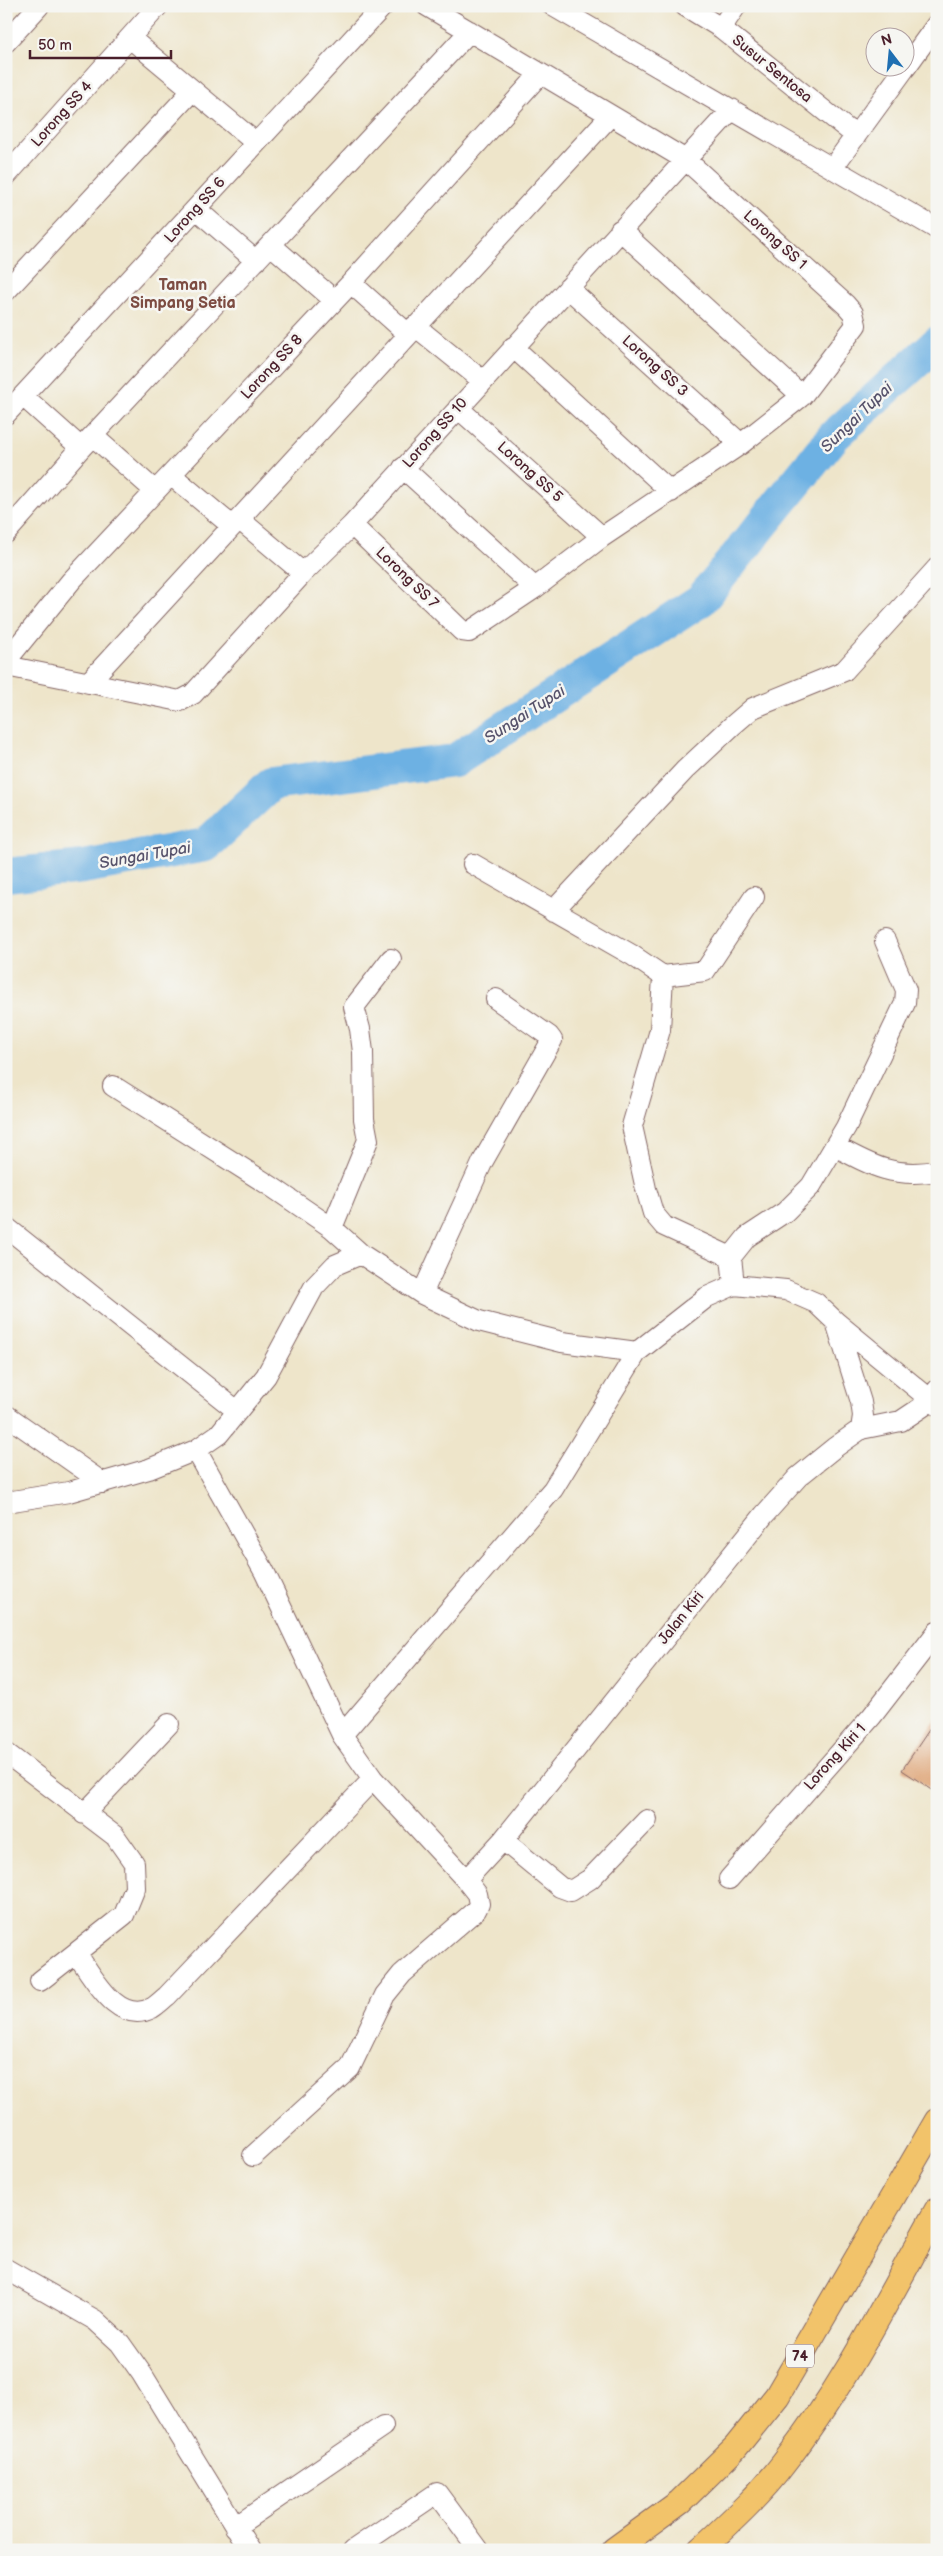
<svg xmlns="http://www.w3.org/2000/svg" width="943" height="2556" font-family="'Balsamiq Sans',sans-serif">
<style>
.lines{fill:none;stroke-linecap:round;stroke-linejoin:round}
.river{stroke:#6db1e3;stroke-width:34}
.building{fill:#dd9f6e}
.minor-casing{stroke:#836463;stroke-width:22}
.major-casing{stroke:#836463;stroke-width:27}
.minor{stroke:#fff;stroke-width:20}
.major{stroke:#f2c36a;stroke-width:25}
.labels{text-anchor:middle;dominant-baseline:central;stroke-width:5;stroke-linejoin:round;paint-order:stroke}
.shield{fill:#f6f6f2;stroke:#7e6067;stroke-width:1}
.shield-label{font-size:14px;font-weight:bold;fill:#4a1f2b}
.street-label{font-size:15px;fill:#4a1f2b;stroke:#f6f6f2}
.neighbourhood-label{font-size:16px;font-weight:bold;fill:#7d4c42;stroke:#f6f6f2}
.water-label{font-size:16px;font-style:italic;fill:#56526b;stroke:#f6f6f2}
</style>
<rect width="100%" height="100%" fill="#f6f6f2"/>
<filter id="ink" filterUnits="userSpaceOnUse"><feTurbulence type="fractalNoise" baseFrequency=".02" numOctaves="2"/><feDisplacementMap in="SourceGraphic" scale="10" xChannelSelector="R" yChannelSelector="G"/><feConvolveMatrix kernelMatrix="1 2 1 2 8 2 1 2 1" color-interpolation-filters="sRGB"/></filter>
<filter id="wash" filterUnits="userSpaceOnUse"><feTurbulence type="fractalNoise" baseFrequency=".0096" numOctaves="4" result="noise"/><feDisplacementMap in="SourceGraphic" scale="20" xChannelSelector="R" yChannelSelector="G"/><feGaussianBlur stdDeviation="1.12" result="paint"/><feColorMatrix in="noise" values="0 0 0 0 0 0 0 0 0 0 0 0 0 0 0 0 0 1.4 0 .05"/><feComposite in="paint" operator="in"/></filter>
<g filter="url(#wash)">
<rect width="100%" height="100%" fill="#eee5ca"/>
<g class="lines">
<path class="river" d="M6,875L83,867L206,845L271,784L454,761L701,600L834,436L937,343"/>
</g>
<g id="blocks">
<path class="building" d="M937,1718V1793L902,1770Z"/>
</g>
</g>
<g filter="url(#ink)">
<use href="#blocks" fill-opacity="0" stroke="#836463" stroke-width="1"/>
<g class="lines">
<g class="minor-casing">
<path id="minor" d="M553,6L937,229
M685,6L721,28L856,136
M721,28L736,6
M130,38L255,142
M6,42L39,6
M906,67L937,24
M833,167L905,68
M6,176L158,6
M196,209L256,261
M620,230L802,396
M271,245L334,300
M351,283L408,334
M568,288L741,444
M6,291L193,90
M415,326L483,381
M513,347L671,492
M23,396L81,448
M458,408L602,537
M6,414L383,6
M93,436L155,491
M403,468L535,588
M171,475L232,526
M239,519L303,573
M352,525L462,631L469,632L535,588L602,537L741,444L802,396L856,325L853,313L846,305L686,160L427,6
M6,533L81,448L470,31
M6,661L71,581L351,283L540,74
M6,666L180,701L193,694L303,573L352,525L732,109
M88,683L610,116
M473,864L632,955L663,976L660,1030L632,1126L646,1189L653,1213L664,1226L731,1257
M553,911L685,770L732,726L753,708L844,671L937,568
M663,976L705,971L754,897
M113,1086L272,1187L332,1228L361,1254L422,1294L479,1321L562,1342L637,1352
M835,1146C872,1166 893,1178 937,1171
M6,1227L236,1410
M332,1228L368,1140L364,1119L363,1052L360,1029L354,1007L391,959
M734,1285L731,1257L747,1237L785,1212L811,1186L846,1127L905,1003L906,990L885,941
M422,1294L483,1161L552,1040L549,1036L496,999
M836,1322L861,1402L863,1416L861,1429
M6,1415L103,1483
M196,1450L264,1571L342,1735L373,1779L466,1880L477,1894L479,1904L476,1910L402,1974L385,1995L350,2068L253,2156
M6,1502L69,1492L149,1469L196,1450L219,1434L266,1376L314,1287L335,1265L361,1254
M342,1735L553,1489L637,1352L707,1297L734,1285L786,1290L816,1303L836,1322L937,1405
M6,1753L115,1836L134,1863L135,1888L124,1915L40,1981
M84,1814L169,1724
M503,1840L560,1887L571,1891L590,1879L647,1820
M729,1879L872,1716L937,1632
M466,1880L503,1840L764,1515L798,1477L834,1448L861,1429L901,1421L931,1401L937,1390
M76,1953C93,1976 117,2026 152,2008C157,2005 162,2000 167,1996L373,1779
M6,2269L95,2320L120,2343L142,2374L250,2550
M235,2527L383,2426
M353,2550L437,2493L479,2550"/>
</g>
<g class="major-casing">
<path id="major" d="M614,2550L680,2502L735,2448L777,2396L937,2121
M700,2550C729,2523 760,2495 784,2463C845,2385 889,2296 937,2210"/>
</g>
<use href="#minor" class="minor"/>
<use href="#major" class="major"/>
</g>
</g>
<g class="labels">
<rect class="shield" x="786" y="2344.5" width="28" height="23" rx="4"/>
<g class="shield-label">
<text x="800" y="2356">74</text>
</g>
<g class="street-label">
<text transform="translate(772 69) rotate(39)">Susur Sentosa</text>
<text transform="translate(62 114) rotate(-48)">Lorong SS 4</text>
<text transform="translate(195 210) rotate(-48)">Lorong SS 6</text>
<text transform="translate(775 240) rotate(42)">Lorong SS 1</text>
<text transform="translate(655 366) rotate(42)">Lorong SS 3</text>
<text transform="translate(272 367) rotate(-47)">Lorong SS 8</text>
<text transform="translate(435 433) rotate(-48)">Lorong SS 10</text>
<text transform="translate(530 472) rotate(42)">Lorong SS 5</text>
<text transform="translate(407 578) rotate(44)">Lorong SS 7</text>
<text transform="translate(681 1618) rotate(-51)">Jalan Kiri</text>
<text transform="translate(835 1757) rotate(-48)">Lorong Kiri 1</text>
</g>
<g class="neighbourhood-label">
<text x="183" y="285">Taman<tspan x="183" dy="18">Simpang Setia</tspan></text>
</g>
<g class="water-label">
<text transform="translate(857 418) rotate(-44)">Sungai Tupai</text>
<text transform="translate(525 715) rotate(-33)">Sungai Tupai</text>
<text transform="translate(145 856) rotate(-10)">Sungai Tupai</text>
</g>
</g>
<rect width="943" height="2556" fill="none" stroke="#f6f6f2" stroke-width="25"/>
<g transform="translate(890 52) rotate(344)"><circle r="24" fill="#f6f6f2" stroke="#b1a0a2"/>
<path d="M0-4L9 19L0 12L-9 19Z" fill="#1f6fb2"/>
<text y="-8" font-size="14" font-weight="bold" text-anchor="middle" fill="#4a1f2b">N</text>
</g>
<path d="M30 50v8h141v-8" fill="none" stroke="#4a1f2b" stroke-width="2.5"/>
<text x="38" y="50" font-size="15" fill="#4a1f2b" stroke="#f6f6f2" stroke-width="4" paint-order="stroke">50 m</text>
</svg>
